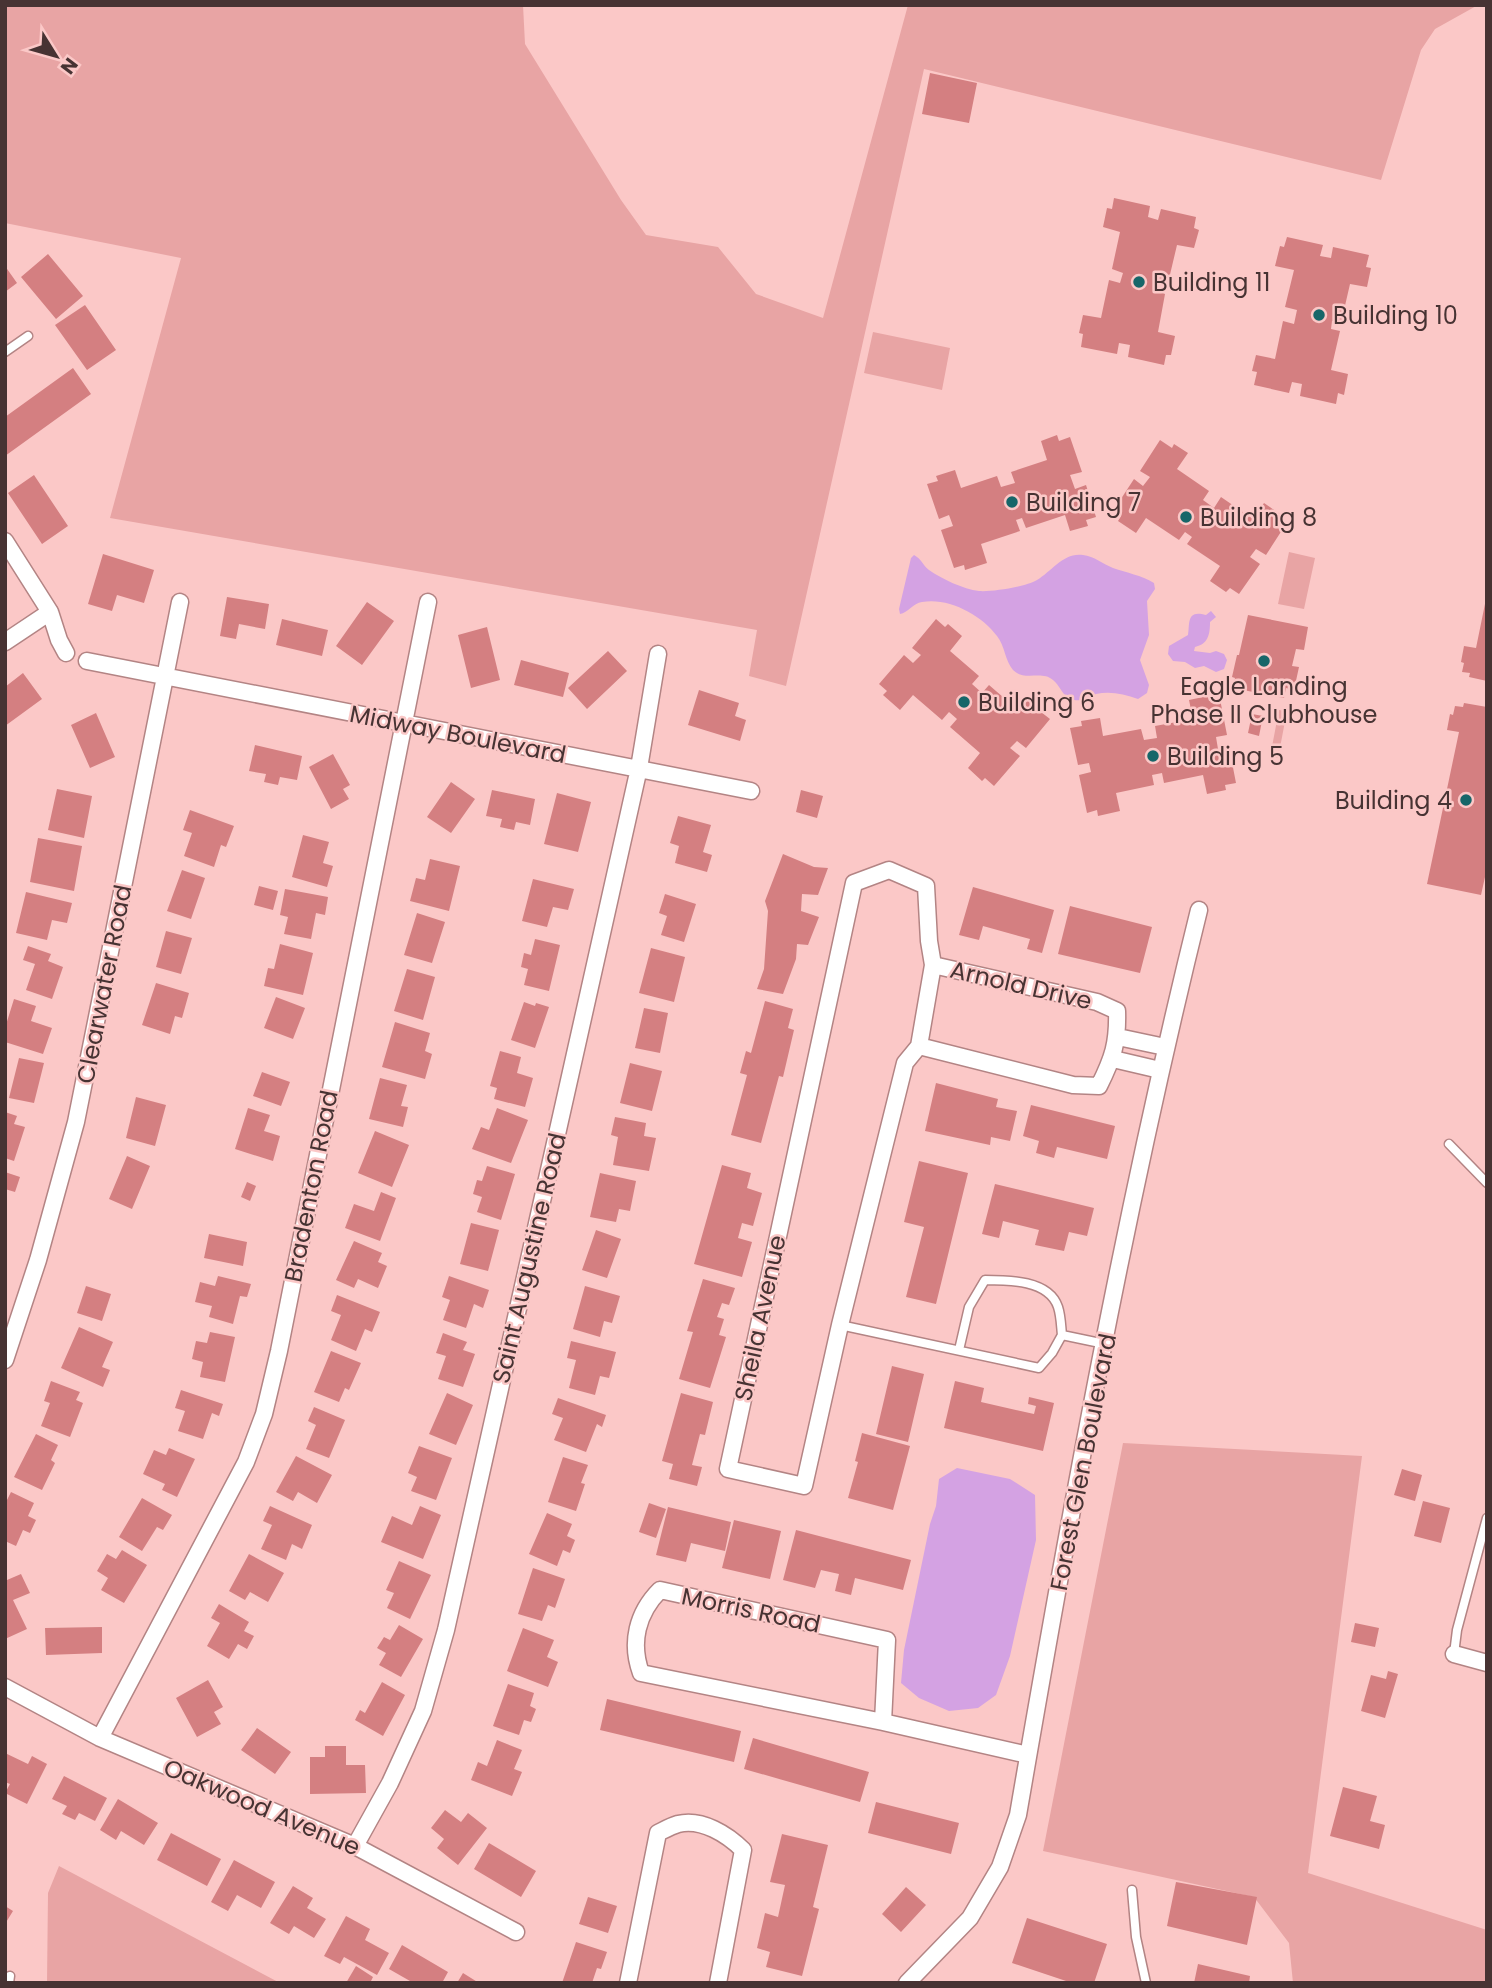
<svg xmlns="http://www.w3.org/2000/svg" width="1492" height="1988" font-family="Poppins,sans-serif">
<style>
.green{fill:#e8a4a4}
.water{fill:#d4a2e3}
.building{fill:#d47f81}
.lines{fill:none;stroke-linecap:round;stroke-linejoin:round}
.lane-casing{stroke:#b38484;stroke-width:11}
.street-casing{stroke:#b38484;stroke-width:19}
.lane{stroke:#fff;stroke-width:8}
.street{stroke:#fff;stroke-width:16}
.poi-dot{fill:#176669;stroke:#fbc8c7;stroke-width:2.5}
.labels{text-anchor:middle;dominant-baseline:central;stroke-width:5;stroke-linejoin:round;paint-order:stroke}
.poi-label{font-size:24px;fill:#473333;stroke:#fbc8c7;text-anchor:start}
.street-label{font-size:24px;fill:#473333;stroke:#fbc8c7}
</style>
<rect width="100%" height="100%" fill="#fbc8c7"/>
<path class="green" d="M5,5H523L525,44L621,200L646,235L718,247L756,294L823,318L908,5H1478L1435,29L1421,50L1381,180L924,69L786,686L749,676L757,630L110,518L181,258L5,223Z
M873,332L950,348L942,390L864,373Z
M1289,552L1315,558L1304,609L1278,604Z
M1279,710L1287,711L1278,758L1270,757Z
M1123,1443L1362,1456L1308,1873L1487,1930V1983H1293L1289,1943L1254,1897L1043,1851Z
M59,1866L280,1983H47L48,1893Z"/>
<path class="water" d="M914,555C922,559 923,566 929,570C942,579 963,589 979,591C992,592 1025,587 1037,580C1052,571 1064,552 1083,555C1094,556 1103,564 1113,568C1127,573 1141,575 1154,583L1155,589L1147,601L1149,635L1140,660L1149,685L1147,693L1138,699C1124,694 1110,691 1096,694C1086,697 1081,703 1071,699C1062,696 1060,685 1053,680C1041,670 1025,682 1013,670C1005,661 1005,646 997,636C982,615 948,597 922,602C913,603 908,613 900,614L899,609L911,558Z
M1211,611L1216,617L1210,622C1210,635 1208,644 1195,647L1194,651L1210,653L1216,651L1224,654L1227,660L1224,669L1216,672L1204,666L1195,668L1185,662L1173,661L1168,654L1169,646L1188,635C1190,624 1186,609 1206,615Z
M957,1468L1010,1479L1035,1495L1036,1540L1010,1656L996,1695L978,1708L949,1711L919,1698L901,1683L904,1650L930,1524L936,1506L939,1479Z"/>
<path class="building" d="M930,73L977,83L969,123L922,114Z
M1114,198L1150,206L1148,217L1158,220L1161,209L1196,217L1194,228L1199,230L1194,248L1177,245L1168,283L1159,280L1157,291L1165,294L1158,332L1175,336L1171,355H1166L1164,365L1128,357L1130,345L1119,343L1117,354L1081,347L1083,334L1079,333L1083,315L1101,318L1109,280L1120,283L1123,273L1112,269L1120,232L1103,227L1107,208L1112,209Z
M1287,237L1323,245L1320,256L1331,258L1333,247L1369,255L1366,267L1371,268L1367,287L1350,284L1341,323L1332,321L1331,329L1340,331L1331,370L1348,374L1344,395L1338,393L1336,404L1300,396L1302,384L1292,382L1289,393L1254,385L1257,372L1252,371L1256,355L1275,359L1283,321L1294,324L1297,310L1285,307L1294,270L1275,266L1280,246L1284,247Z
M48,254L83,296L56,319L21,277Z
M5,266L17,283L5,292Z
M85,305L116,350L87,370L55,325Z
M73,368L91,394L5,456V417Z
M1057,435L1059,441L1070,437L1082,472L1070,475L1075,489L1086,485L1096,517L1086,520L1088,526L1070,531L1065,515L1026,528L1022,518L1016,520L1020,531L981,544L987,563L965,570L964,565L954,568L941,530L953,526L949,515L939,519L927,484L938,481L936,476L955,470L961,488L997,476L1001,487L1015,483L1011,472L1047,460L1041,441Z
M1160,440L1172,448L1174,444L1188,453L1177,469L1209,491L1203,500L1214,508L1221,497L1253,519L1264,503L1280,514L1277,518L1286,524L1266,555L1256,549L1250,557L1260,564L1239,594L1230,588L1226,592L1210,581L1220,566L1187,544L1192,537L1185,532L1179,540L1146,518L1136,533L1118,521L1121,516L1113,511L1134,479L1143,486L1150,477L1140,471Z
M34,475L68,526L42,544L8,493Z
M103,554L154,570L144,603L117,595L112,611L88,604Z
M227,597L269,604L265,629L239,624L236,639L220,636Z
M1486,599H1487V681L1469,677L1470,673L1462,672L1464,663L1461,662L1464,646L1476,648Z
M367,602L394,621L362,665L336,646Z
M1248,615L1308,627L1304,650L1296,649L1292,666L1299,667L1294,690L1286,688L1284,698L1233,688L1235,678L1232,677L1237,655H1239Z
M282,619L328,630L322,656L276,645Z
M936,619L945,627L948,624L962,636L950,651L979,676L972,684L982,693L989,685L1018,710L1030,696L1044,708L1041,712L1050,719L1026,748L1017,741L1010,748L1020,756L994,786L985,778L982,781L968,768L980,753L950,727L957,719L949,712L942,720L913,695L900,710L883,695L887,691L879,684L904,655L913,663L921,655L912,648Z
M487,627L500,680L471,688L458,635Z
M608,651L627,671L587,709L568,688Z
M521,660L569,673L563,697L514,685Z
M23,673L42,699L5,726V687Z
M699,690L739,703L735,716L746,720L740,741L688,725Z
M1208,696L1209,701L1220,699L1227,735L1216,737L1218,749L1229,747L1236,783L1225,785L1226,790L1207,794L1203,775L1164,783L1162,773L1152,775L1154,785L1116,793L1120,811L1098,816L1097,810L1087,813L1079,775L1091,772L1089,763L1078,765L1070,728L1082,726L1081,721L1100,718L1103,736L1141,729L1144,740L1157,738L1155,726L1193,719L1189,700Z
M1464,703L1487,707V868L1481,895L1427,884L1459,732L1447,730L1450,714L1453,715L1455,706L1463,707Z
M96,713L115,757L90,768L71,725Z
M1252,714L1263,716L1259,736L1248,733Z
M255,745L302,756L297,780L280,777L278,785L264,782L266,774L249,771Z
M333,754L350,785L343,789L349,799L331,809L309,767Z
M451,782L475,799L451,833L427,817Z
M57,789L92,796L84,838L48,830Z
M492,790L535,799L530,825L516,822L514,830L500,827L502,819L486,816Z
M801,790L823,796L817,818L796,812Z
M557,793L591,802L578,852L544,844Z
M190,810L234,826L226,847L221,845L214,867L184,856L192,833L183,830Z
M678,816L711,825L703,852L712,855L707,872L675,863L679,846L670,843Z
M303,835L329,842L323,863L333,866L327,887L292,877Z
M38,838L82,846L74,891L30,882Z
M783,854L814,867L828,868L818,895L802,894L801,911L819,917L808,945L797,944L796,959L783,994L757,989L764,969L768,911L765,901Z
M430,859L460,866L449,911L410,901L416,878L425,880Z
M182,870L205,878L191,919L167,911Z
M533,879L574,889L568,910L553,907L547,927L522,921Z
M259,886L278,891L273,910L254,905Z
M973,887L1054,910L1042,953L1027,949L1030,939L983,926L979,940L959,935Z
M285,889L328,897L325,915L316,913L311,939L284,934L288,917L280,915Z
M26,892L72,903L67,923L52,920L47,940L16,933Z
M665,894L696,904L684,942L661,935L667,916L659,913Z
M1070,906L1152,927L1140,973L1058,954Z
M417,913L445,922L432,963L404,955Z
M166,931L192,938L181,974L156,967Z
M535,939L560,945L549,991L524,985L528,969L521,967L524,953L531,955Z
M280,944L313,953L303,995L264,986L268,968L274,969Z
M28,946L51,954L48,961L63,967L52,999L26,990L35,964L23,960Z
M651,948L685,957L674,1002L639,993Z
M407,969L435,977L423,1020L394,1011Z
M156,983L189,993L182,1018L175,1016L170,1034L142,1025Z
M276,997L305,1008L293,1039L264,1028Z
M14,999L36,1006L31,1021L52,1028L43,1054L5,1042V1028Z
M765,1001L793,1009L788,1028L794,1030L783,1077L779,1076L761,1143L731,1135L747,1075L740,1073L746,1051L751,1053Z
M524,1002L535,1006L536,1003L549,1007L535,1048L511,1040Z
M644,1008L668,1013L660,1053L635,1048Z
M395,1022L430,1033L425,1051L432,1054L425,1079L382,1067Z
M500,1051L521,1057L517,1073L533,1078L525,1107L494,1099L497,1088L490,1086Z
M19,1058L44,1063L34,1103L9,1098Z
M630,1063L662,1071L652,1111L620,1103Z
M262,1072L290,1082L281,1106L253,1096Z
M380,1078L407,1085L401,1106L408,1107L403,1127L369,1119Z
M936,1083L998,1099L996,1107L1017,1111L1010,1141L991,1137L990,1145L925,1131Z
M136,1097L166,1105L155,1146L126,1138Z
M1031,1105L1115,1126L1107,1159L1057,1147L1054,1158L1036,1153L1039,1141L1023,1136Z
M248,1108L270,1115L264,1131L280,1136L273,1161L235,1149Z
M497,1108L528,1120L511,1163L472,1149L481,1127L489,1130Z
M5,1112L17,1116L14,1124L25,1127L14,1161L5,1158Z
M615,1117L646,1123L644,1136L656,1138L649,1171L613,1165L618,1137L611,1135Z
M375,1131L409,1145L392,1187L358,1173Z
M127,1156L150,1166L132,1209L109,1199Z
M919,1161L968,1173L936,1304L906,1297L924,1227L904,1222Z
M722,1165L751,1173L747,1188L762,1193L753,1226L742,1223L738,1238L752,1242L742,1277L694,1264Z
M487,1166L515,1174L501,1220L477,1212L482,1197L473,1194L477,1180L482,1181Z
M5,1172L20,1177L15,1192L5,1189Z
M600,1173L636,1181L630,1211L619,1209L616,1222L590,1217Z
M247,1182L256,1186L250,1201L241,1197Z
M995,1184L1094,1208L1087,1236L1069,1232L1064,1251L1035,1245L1039,1230L1003,1221L999,1238L982,1234Z
M381,1192L396,1198L380,1241L345,1228L354,1204L374,1211Z
M471,1223L499,1230L488,1271L460,1264Z
M596,1230L621,1239L607,1278L582,1270Z
M209,1234L247,1242L243,1266L204,1258Z
M354,1241L382,1253L378,1262L387,1266L378,1288L358,1279L354,1288L336,1280Z
M218,1276L251,1284L247,1297L240,1296L233,1324L209,1317L212,1306L195,1302L200,1282L215,1286Z
M449,1276L489,1290L483,1308L474,1304L466,1328L443,1320L450,1300L442,1297Z
M703,1279L735,1288L729,1305L722,1303L717,1317L724,1319L719,1335L726,1337L710,1388L679,1379L693,1332L687,1331Z
M86,1286L111,1294L102,1321L77,1313Z
M585,1286L620,1296L612,1323L604,1321L600,1337L573,1329Z
M337,1295L380,1312L372,1332L365,1329L356,1351L331,1340L341,1315L331,1311Z
M79,1327L113,1342L102,1367L110,1370L103,1387L61,1368Z
M210,1332L235,1337L225,1382L200,1377L203,1362L192,1359L196,1341L207,1343Z
M443,1333L467,1342L463,1350L475,1354L463,1387L438,1379L446,1356L436,1353Z
M571,1341L616,1352L609,1378L600,1376L595,1395L569,1388L576,1360L567,1358Z
M331,1351L361,1363L349,1390L345,1388L339,1402L314,1392Z
M892,1366L924,1374L908,1442L876,1434Z
M51,1381L80,1392L76,1400L83,1403L70,1437L41,1426L50,1403L44,1401Z
M955,1381L984,1388L981,1402L1034,1414L1036,1406L1028,1404L1029,1397L1054,1403L1043,1451L944,1428Z
M181,1390L223,1404L219,1416L212,1413L203,1439L178,1431L185,1411L175,1408Z
M447,1393L473,1405L456,1445L429,1434Z
M681,1393L713,1402L705,1435L700,1434L692,1465L702,1467L697,1486L669,1479L673,1464L662,1461Z
M558,1398L606,1415L602,1427L597,1424L586,1452L554,1440L563,1418L552,1414Z
M314,1407L345,1420L329,1458L306,1449L316,1425L308,1421Z
M862,1433L910,1446L893,1510L848,1498L858,1462L855,1461Z
M36,1434L58,1445L51,1460L55,1463L42,1490L14,1477Z
M419,1446L452,1458L436,1500L411,1491L417,1477L408,1473Z
M169,1448L195,1459L177,1497L162,1490L165,1484L143,1474L154,1450L166,1455Z
M296,1456L332,1475L317,1503L298,1492L293,1501L276,1492Z
M563,1457L588,1465L581,1483L585,1484L576,1511L548,1502Z
M1402,1469L1422,1475L1415,1501L1394,1495Z
M11,1492L34,1503L28,1516L36,1520L30,1533L23,1530L16,1546L5,1541V1504Z
M142,1498L172,1515L163,1530L157,1527L142,1551L119,1537Z
M1423,1501L1450,1508L1441,1543L1414,1536Z
M649,1503L666,1509L656,1538L639,1532Z
M270,1506L312,1525L302,1549L292,1544L286,1560L261,1549L272,1525L263,1521Z
M420,1506L441,1515L423,1559L381,1542L392,1516L412,1525Z
M668,1507L731,1522L725,1551L691,1543L686,1562L656,1555Z
M547,1513L572,1524L567,1536L575,1540L570,1553L563,1550L557,1566L529,1554Z
M734,1520L781,1531L770,1579L722,1568Z
M796,1530L911,1560L903,1590L855,1578L851,1595L835,1591L839,1574L821,1570L815,1588L783,1580Z
M122,1550L147,1565L124,1603L101,1590L108,1578L97,1571L107,1554L116,1559Z
M249,1554L284,1573L268,1602L250,1592L245,1600L229,1591Z
M399,1561L431,1575L410,1619L387,1608L394,1593L386,1590Z
M533,1568L565,1579L555,1608L548,1605L542,1621L518,1614Z
M21,1574L30,1593L13,1600L27,1629L5,1639V1575L7,1580Z
M219,1604L249,1622L244,1631L254,1636L247,1649L238,1644L229,1659L207,1646L220,1623L211,1618Z
M1355,1623L1379,1628L1375,1647L1351,1642Z
M399,1625L423,1639L401,1677L379,1665L386,1653L377,1648L384,1637L390,1640Z
M102,1627V1653L46,1655L45,1628Z
M523,1628L554,1640L547,1657L558,1662L548,1687L507,1671Z
M1388,1671L1398,1674L1385,1718L1361,1711L1371,1675L1386,1679Z
M208,1680L223,1707L214,1712L221,1724L197,1737L176,1698Z
M382,1682L405,1695L383,1736L355,1720L360,1710L365,1713Z
M508,1684L534,1693L530,1706L536,1709L531,1722L524,1720L519,1735L493,1726Z
M607,1699L741,1731L734,1762L600,1730Z
M257,1728L291,1752L275,1774L241,1750Z
M753,1738L869,1772L860,1802L744,1769Z
M497,1740L522,1750L514,1769L522,1772L512,1796L471,1780L478,1762L487,1766Z
M325,1746H346V1765H365L366,1793L310,1794V1757H325Z
M5,1753L28,1764L32,1756L47,1764L27,1804L5,1793L10,1784L5,1782Z
M64,1776L107,1798L95,1821L79,1813L75,1820L62,1814L67,1806L52,1799Z
M1343,1787L1377,1796L1370,1821L1385,1825L1379,1849L1330,1836Z
M118,1799L158,1823L144,1845L121,1831L116,1840L100,1830Z
M876,1802L959,1823L951,1854L868,1833Z
M445,1810L461,1822L468,1813L487,1828L458,1865L437,1848L444,1839L431,1828Z
M171,1833L221,1859L207,1886L157,1860Z
M782,1834L828,1845L813,1907L819,1909L802,1976L766,1967L770,1952L757,1948L765,1913L778,1917L785,1885L770,1882Z
M489,1843L536,1871L521,1897L474,1869Z
M234,1860L275,1882L261,1908L237,1895L228,1911L211,1902Z
M1176,1882L1257,1897L1247,1945L1167,1926Z
M293,1886L313,1898L307,1908L326,1919L314,1938L294,1926L289,1934L270,1923Z
M906,1887L926,1905L901,1932L882,1914Z
M588,1897L617,1906L608,1933L579,1924Z
M5,1906L13,1911L5,1924Z
M346,1916L370,1929L365,1940L389,1953L377,1975L344,1957L340,1964L324,1956Z
M1027,1918L1107,1944L1094,1983H1072L1012,1963Z
M576,1942L607,1952L601,1969L597,1968L592,1983H562Z
M402,1945L448,1972L442,1983H409L410,1981L389,1969Z
M1198,1964L1250,1976L1249,1983H1194Z
M356,1966L373,1977L370,1983H346Z
M463,1973L479,1983H457Z"/>
<g class="lines">
<g class="lane-casing">
<path id="lane" d="M5,352L28,336
M1449,1144L1487,1183
M840,1325L1039,1368L1052,1353L1062,1335L1105,1344
M959,1350L969,1307L985,1280C1009,1280 1049,1280 1058,1307C1061,1316 1061,1326 1062,1335
M1454,1654L1457,1630L1487,1518
M1132,1890L1136,1937L1146,1983
M9,1983L10,1976"/>
</g>
<g class="street-casing">
<path id="street" d="M5,541L50,612L5,642
M50,612L59,640L66,653
M87,661L751,791
M889,870L926,886L929,941L933,965L919,1046L905,1063L840,1325L804,1486L728,1469L854,883Z
M1118,1037L1165,1047
M919,1046L1073,1085L1099,1086C1113,1058 1118,1043 1117,1011L1097,1002L933,965
M1113,1059L1160,1070
M5,1360L38,1260L76,1122L180,602
M660,1590L887,1640L883,1722L641,1673C630,1643 637,1613 660,1590Z
M1454,1654L1487,1663
M5,1687L100,1738L355,1846L516,1932
M883,1722L1028,1755
M100,1738L246,1462L264,1414L279,1351L428,602
M355,1846L390,1783L423,1711L446,1630L639,768L658,654
M628,1983L658,1833C664,1830 671,1826 678,1824C702,1818 728,1835 743,1850L718,1983
M907,1983L970,1918L1000,1867L1018,1815C1070,1512 1125,1209 1199,910"/>
</g>
<use href="#lane" class="lane"/>
<use href="#street" class="street"/>
</g>
<g class="poi-dot">
<circle cx="1139" cy="282" r="7"/>
<circle cx="1319" cy="315" r="7"/>
<circle cx="1012" cy="502" r="7"/>
<circle cx="1186" cy="517" r="7"/>
<circle cx="1264" cy="661" r="7"/>
<circle cx="964" cy="702" r="7"/>
<circle cx="1153" cy="756" r="7"/>
<circle cx="1466" cy="800" r="7"/>
</g>
<g class="labels">
<g class="poi-label">
<text x="1153" y="282">Building 11</text>
<text x="1333" y="315">Building 10</text>
<text x="1026" y="502">Building 7</text>
<text x="1200" y="517">Building 8</text>
<text x="1264" y="686" text-anchor="middle">Eagle Landing<tspan x="1264" dy="28">Phase II Clubhouse</tspan></text>
<text x="978" y="702">Building 6</text>
<text x="1167" y="756">Building 5</text>
<text x="1452" y="800" text-anchor="end">Building 4</text>
</g>
<g class="street-label">
<text transform="translate(458 734) rotate(11)">Midway Boulevard</text>
<text transform="translate(104 984) rotate(-79)">Clearwater Road</text>
<text transform="translate(1021 985) rotate(13)">Arnold Drive</text>
<text transform="translate(311 1186) rotate(-79)">Bradenton Road</text>
<text transform="translate(529 1258) rotate(-77)">Saint Augustine Road</text>
<text transform="translate(760 1318) rotate(-78)">Sheila Avenue</text>
<text transform="translate(1083 1462) rotate(-79)">Forest Glen Boulevard</text>
<text transform="translate(751 1610) rotate(12)">Morris Road</text>
<text transform="translate(262 1807) rotate(23)">Oakwood Avenue</text>
</g>
</g>
<rect width="1492" height="1988" fill="none" stroke="#473333" stroke-width="14"/>
<g transform="translate(56 56) rotate(127)" stroke="#fbc8c7" stroke-width="5" paint-order="stroke">
<path d="M0-5L12 26L0 18L-12 26Z" fill="#473333"/>
<text y="-10" font-size="19" font-weight="bold" text-anchor="middle" fill="#473333">N</text>
</g>
</svg>
